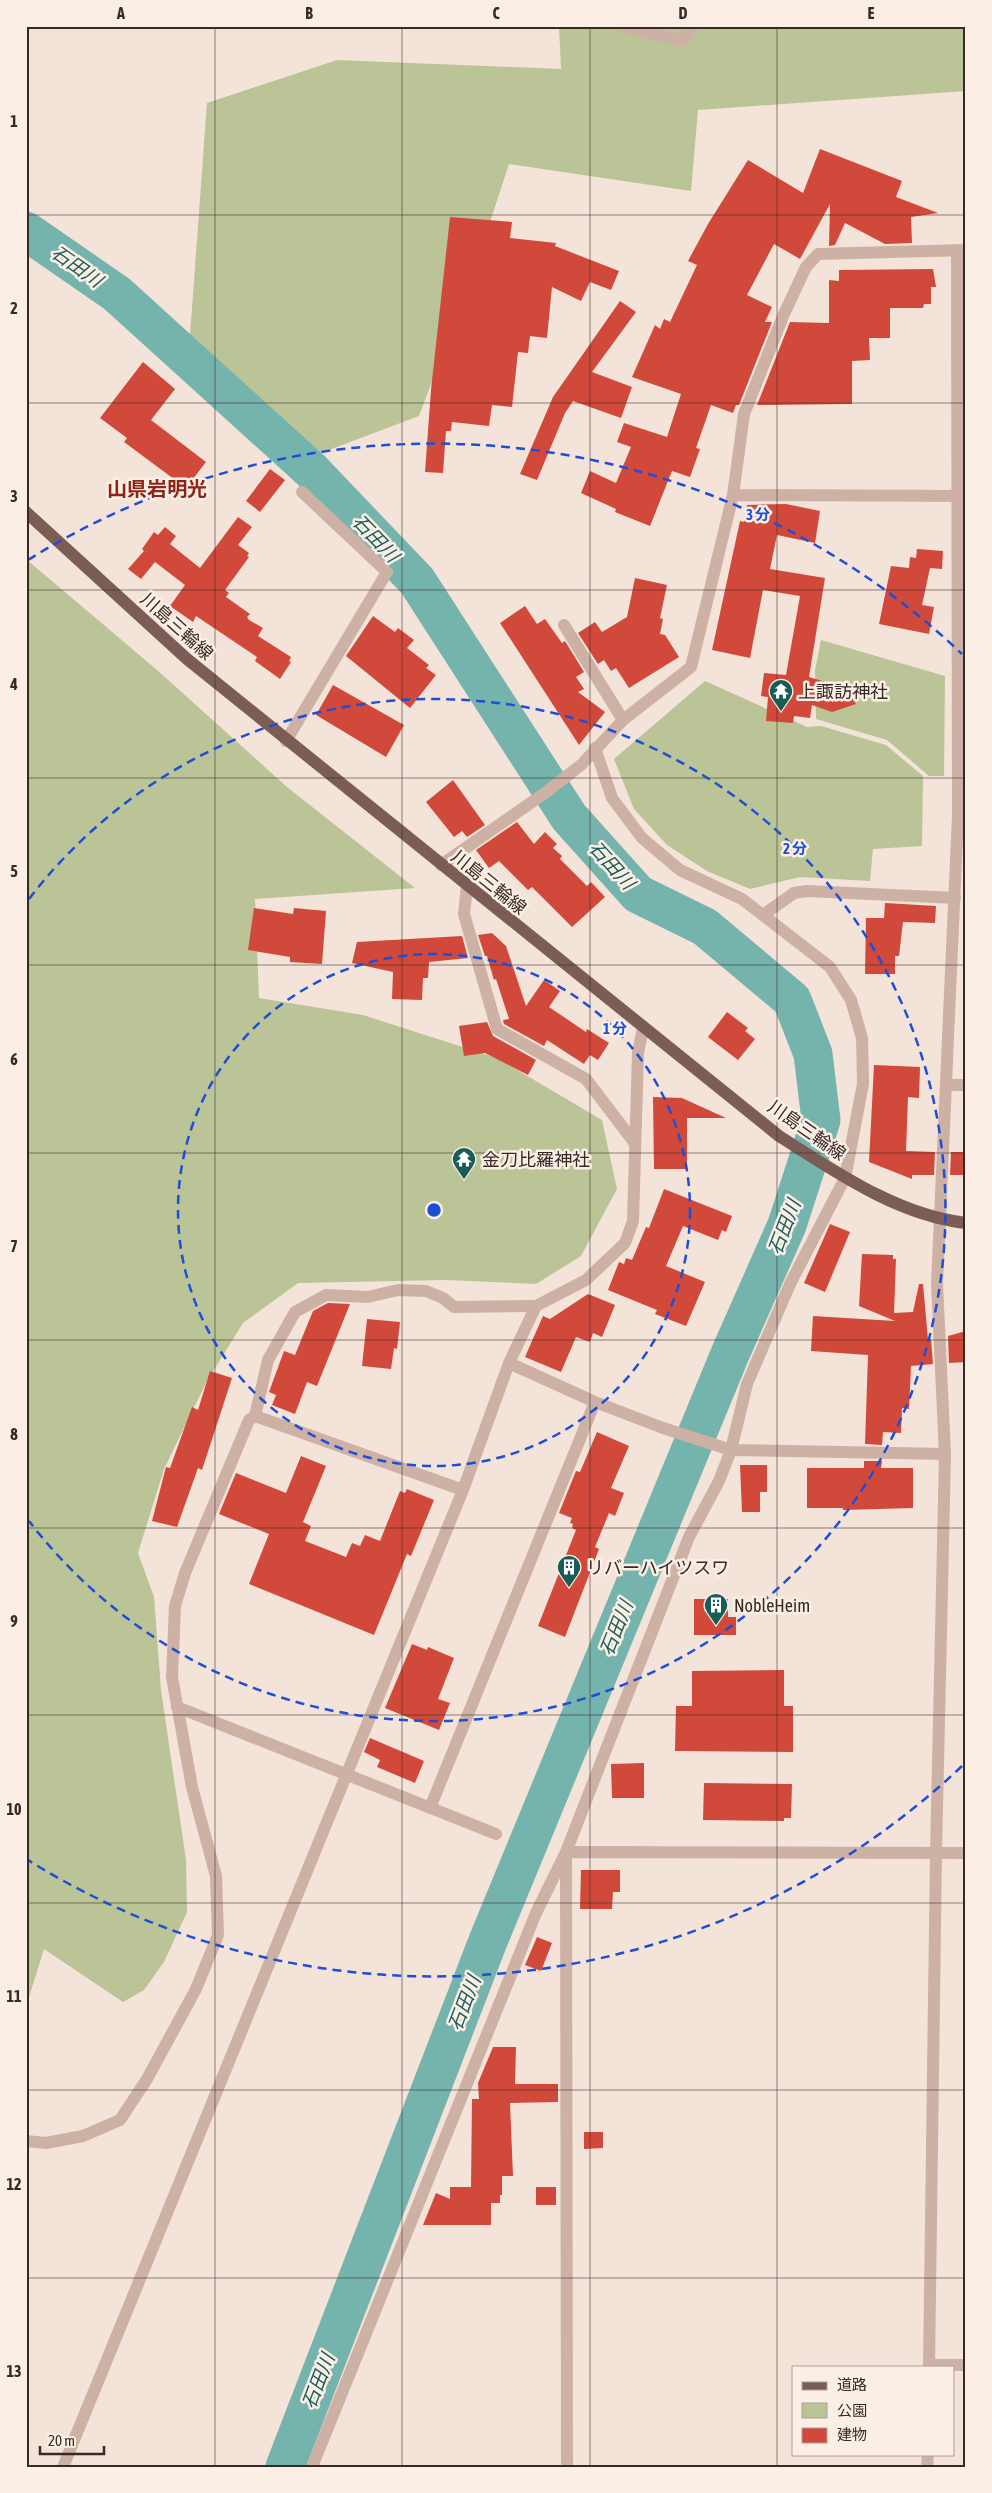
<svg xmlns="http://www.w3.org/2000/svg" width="992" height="2493" font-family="'Asap Condensed','Noto Sans JP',sans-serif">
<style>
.green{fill:#bbc497}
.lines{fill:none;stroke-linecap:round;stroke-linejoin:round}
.river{stroke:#75b3ad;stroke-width:39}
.building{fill:#d1493a}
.service{stroke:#cdb1a4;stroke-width:12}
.minor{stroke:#cdb1a4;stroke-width:12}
.primary{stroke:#7b5d56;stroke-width:12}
.grid{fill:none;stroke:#372926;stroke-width:1;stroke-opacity:0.55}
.ring{fill:none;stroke:#1d4ed8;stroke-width:2.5;stroke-dasharray:9 6}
.labels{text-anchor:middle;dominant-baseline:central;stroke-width:5;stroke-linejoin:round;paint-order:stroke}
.street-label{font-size:18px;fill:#372926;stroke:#fbeee5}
.poi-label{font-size:18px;fill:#372926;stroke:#fbeee5;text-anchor:start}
.water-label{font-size:19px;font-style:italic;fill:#185c57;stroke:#fbeee5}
.quarter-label{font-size:20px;font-weight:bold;fill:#8d2418;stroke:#fbeee5}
.centre{fill:#1d4ed8;stroke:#fbeee5;stroke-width:2.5}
.ring-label{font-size:15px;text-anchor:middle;font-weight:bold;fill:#1d4ed8;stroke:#fbeee5;stroke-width:5;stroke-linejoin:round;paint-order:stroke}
.neatline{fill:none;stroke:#372926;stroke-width:2}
.grid-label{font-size:16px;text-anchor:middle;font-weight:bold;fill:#372926}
</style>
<rect width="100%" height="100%" fill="#f4e3d9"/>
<path class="green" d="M559,26H966V91L698,110L691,191L509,164L473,274L419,416L305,459L190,335L207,103L337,60L561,69Z
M26,559L157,670L287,787L415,888L255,899L259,998L363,1015L497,1058L602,1120L617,1189L581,1256L536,1284L445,1280L298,1283L243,1323L207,1381L164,1469L138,1553L154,1597L161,1690L186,1860L187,1912L164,1962L144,1990L123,2002L44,1949L26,2007Z
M821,640L945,676L944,776H929L887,740L816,719L815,670Z
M705,681L807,727L821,726L886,745L923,776L922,846L873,849L870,881L800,877L750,889L707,871L667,845L634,809L614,759Z"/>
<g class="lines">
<path class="river" d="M26,231L117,294L311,470L417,581L569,817L638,894L705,927L792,1000L813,1054L821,1120L787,1225L730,1354L488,1941L285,2467"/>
</g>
<path class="building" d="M820,149L902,181L896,197L938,213L911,217L912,243L885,244L845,223L835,245L829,246L830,204L800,259L774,244L747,295L772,307L765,322H772L739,405H736L733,413L711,405L696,448L700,449L690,477L672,471L650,526L615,512L616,509L581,493L590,471L616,483L631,447L617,442L624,423L667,437L681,394L632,377L655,325L660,329L664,319L670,322L697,265L688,261L708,224L748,160L803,193Z
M450,217L512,222L510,238L556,243L555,246L619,271L611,290L590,282L581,301L552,287L547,338L530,336L528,353L518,352L512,407L492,405L489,426L452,422L451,431H446L443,473L425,472L431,390Z
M933,269L936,287H931V304H924L923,308H890V338H869L870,360L852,361V404L757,405L790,322L829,323V280L839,281V270Z
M620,301L636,312L592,372L632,387L621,418L573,401L565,413L537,480L520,474L553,397Z
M143,362L175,389L151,420L206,462L186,488L124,442L127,438L100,418Z
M270,469L285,480L260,512L246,501Z
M786,504L820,511L815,543L777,535L770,569L825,578L809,677L846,688L856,704L832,712L812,705L810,718L794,716L793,723L766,721L768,697L761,696L764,673L786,675L800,596L763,590L750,658L712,650L740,521L744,522L747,505Z
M238,517L252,527L238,545L249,553L247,556L249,557L225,590L229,593L226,597L250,614L247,617L249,620L263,628L258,636L291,657L289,661L291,662L280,679L255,661L257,657L196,616L193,622L170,606L185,585L155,562L141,579L128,569L144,551L142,549L154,532L158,535L165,527L176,536L170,544L200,568Z
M917,549L943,551L942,569L930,568L922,605L934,607L929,634L879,624L891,566L909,568L910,557L916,558Z
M635,578L667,585L660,618L663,619L660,634L665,635L679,657L629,688L616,668L611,671L604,660L598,664L578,633L595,622L602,632L627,617Z
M525,606L537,624L545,619L562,643L565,641L584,672L576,677L584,689L578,692L605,712L579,745L500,623Z
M373,616L395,632L398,628L414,640L407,648L429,665L426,668L436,675L410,708L346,656Z
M333,685L404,725L386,757L316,715Z
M453,780L485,825L467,837L462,831L454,837L426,802Z
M517,822L534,844L545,832L557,844L553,848L562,856L560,859L587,886L591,882L605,897L572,927L532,887L528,890L499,861L489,868L476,850Z
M885,903L936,906L935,923L903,922L899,956H895V974H865L866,918H884Z
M254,908L293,914L294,908L326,911L322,964L290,962V957L248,950Z
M492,933L506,946L526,1006L544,980L560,991L549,1007L586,1032L587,1029L609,1043L598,1060L590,1055L584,1064L547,1040L544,1046L504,1024L503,1020L509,1019L496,979L494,980L487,956H485L478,935Z
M462,936L468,958L429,962L428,978H423L422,1000L392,999L393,972L352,963L357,942Z
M727,1012L748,1028L745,1031L755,1039L738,1060L708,1037Z
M487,1022L493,1036L536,1060L528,1075L485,1053L464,1056L459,1026Z
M874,1065L920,1067L919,1098L908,1097L906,1151L935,1152L934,1175H912V1179L869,1162Z
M653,1097L682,1098L726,1118H687V1169H654Z
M951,1152H966V1175H950Z
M664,1189L732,1216L726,1232L722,1230L718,1240L683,1226L666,1266L705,1282L686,1326L655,1314L657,1310L608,1290L619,1262L624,1264L626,1258L632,1260L646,1227L649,1228Z
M830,1224L850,1232L825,1292L804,1283Z
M862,1254L893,1255V1259H896L894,1313L913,1312L919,1284H923L928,1340L931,1339L933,1364L911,1366L909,1409L902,1408L901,1433L883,1432L882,1445L865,1444L868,1355L811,1351L813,1316L895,1321L859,1306Z
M588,1294L615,1305L602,1337L593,1333L590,1342L576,1337L561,1372L525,1357L543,1316L550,1319Z
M328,1303L350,1304L317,1386L307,1382L295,1414L272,1405L276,1395L269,1392L284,1351L295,1355L313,1311Z
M367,1319L400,1322L397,1349L394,1348L391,1369L362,1366Z
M966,1331V1362L949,1363L948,1336Z
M210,1371L232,1378L202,1470L198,1468L177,1527L152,1521L166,1467L170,1468L192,1407L198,1410Z
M597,1432L629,1446L611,1488L624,1493L615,1516L609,1513L595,1547L599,1549L565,1637L538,1626L576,1530L572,1528L573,1524L570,1523L572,1518L559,1513L576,1471L580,1472Z
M301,1456L326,1466L303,1522L311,1526L305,1541L346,1557L352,1543L360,1546L365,1535L380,1541L400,1491L405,1493L407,1489L434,1500L411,1556L407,1554L374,1635L249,1584L269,1534L219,1514L236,1473L286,1493Z
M864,1461H882L881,1468H913V1508L843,1510V1508H807V1468H864Z
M740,1465H767V1492H760V1512H742Z
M694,1599H728V1617H736V1635H694Z
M412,1644L427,1650L428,1647L454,1658L438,1699L450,1703L439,1730L385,1708Z
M784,1670V1706H793V1752L675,1751L676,1706H692V1671Z
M370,1738L424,1761L415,1783L377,1767L380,1760L364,1752Z
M644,1763V1798H612L611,1764Z
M704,1783L792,1784L791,1818H784V1821L703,1820Z
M581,1870H620V1892H613L612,1909H580Z
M537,1937L552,1943L541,1971L525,1965Z
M493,2047H516L515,2084H558V2102L510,2103L513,2176H502V2195H500V2203H491V2225H423L436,2193L450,2199V2187H471L472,2099H479L478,2083Z
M584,2132H603V2148L584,2149Z
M536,2187H556V2205H536Z"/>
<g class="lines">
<path class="service" d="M467,886L464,914L497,1029L586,1079L634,1142
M763,915L794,893L807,891L955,898
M255,1416L268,1360L295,1312L326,1295L368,1297L398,1290L426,1291L443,1298L454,1307L536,1306
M177,1707L496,1834
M312,2467L536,1913L566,1852L689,1537L719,1481L731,1450L747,1384L790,1284L845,1178L863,1084L862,1038L851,1000L830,967L742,899L680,870L642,838L612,798L595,748"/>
<path class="minor" d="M623,26L683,41L694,26
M733,495L966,496
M564,625L623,720
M286,741L387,572L302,492
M441,865L545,793L581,765L623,720L691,667L733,495L744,414L784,314L806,267L818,254L966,250
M947,1085H966
M509,1363L595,1402L663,1428L731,1450L945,1454
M430,1808L595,1402
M26,2141L46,2143L83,2136L120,2120L147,2079L196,1989L218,1935L216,1876L192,1787L172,1677L175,1606L185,1573L249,1420L255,1416L463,1490
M929,2365H966
M929,2367L936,1853L945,1454L937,1284L958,815L957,250
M63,2467L463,1490L509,1363L536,1306L586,1280L625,1243L633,1221L638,1053L643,1028
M567,2467L566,1852L966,1853
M927,2467L928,2454"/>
<path class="primary" d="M26,512L187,659L779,1136C836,1172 897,1215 966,1223"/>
</g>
<path class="grid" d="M215,26V2467M402,26V2467M590,26V2467M777,26V2467M26,215H966M26,403H966M26,590H966M26,778H966M26,965H966M26,1153H966M26,1340H966M26,1528H966M26,1715H966M26,1903H966M26,2090H966M26,2278H966"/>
<g class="ring">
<circle cx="434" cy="1210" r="256"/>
<path d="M29 899A511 511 0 1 1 29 1521"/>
<path d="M962 1766A767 767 0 0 1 28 1860M28 560A767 767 0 0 1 962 654"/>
</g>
<defs>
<g id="temple-pin" transform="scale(1.25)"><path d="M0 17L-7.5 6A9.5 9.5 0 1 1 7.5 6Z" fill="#185c57" stroke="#fbeee5"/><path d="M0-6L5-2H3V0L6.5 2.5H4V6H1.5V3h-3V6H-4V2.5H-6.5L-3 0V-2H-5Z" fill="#fff"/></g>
<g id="building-pin" transform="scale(1.25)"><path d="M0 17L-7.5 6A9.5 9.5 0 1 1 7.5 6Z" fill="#185c57" stroke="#fbeee5"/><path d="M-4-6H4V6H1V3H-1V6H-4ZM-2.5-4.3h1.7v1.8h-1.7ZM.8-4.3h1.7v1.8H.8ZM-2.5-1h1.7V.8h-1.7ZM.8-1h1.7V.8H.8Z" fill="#fff"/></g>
</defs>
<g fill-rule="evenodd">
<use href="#temple-pin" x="781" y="691"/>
<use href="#temple-pin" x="464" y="1159"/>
<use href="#building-pin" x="569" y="1567"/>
<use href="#building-pin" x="716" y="1605"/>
</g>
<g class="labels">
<g class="street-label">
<text transform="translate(177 626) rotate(42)">川島三輪線</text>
<text transform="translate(489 882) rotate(39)">川島三輪線</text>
<text transform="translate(807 1130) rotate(35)">川島三輪線</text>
</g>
<g class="poi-label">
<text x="798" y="691">上諏訪神社</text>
<text x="482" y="1159">金刀比羅神社</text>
<text x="586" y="1567">リバーハイツスワ</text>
<text x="734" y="1605">NobleHeim</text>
</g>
<g class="water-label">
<text transform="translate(77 266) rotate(35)">石田川</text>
<text transform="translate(376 538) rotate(46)">石田川</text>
<text transform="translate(612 865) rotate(48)">石田川</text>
<text transform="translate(784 1227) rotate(-69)">石田川</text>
<text transform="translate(616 1628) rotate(-68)">石田川</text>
<text transform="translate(464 2003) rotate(-69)">石田川</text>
<text transform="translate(318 2381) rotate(-69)">石田川</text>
</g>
<g class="quarter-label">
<text x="157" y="488">山県岩明光</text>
</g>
</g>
<circle cx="434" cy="1210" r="8" class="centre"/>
<g class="ring-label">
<text x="758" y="520">3 分</text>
<text x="795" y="854">2 分</text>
<text x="615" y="1034">1 分</text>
</g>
<rect width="992" height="2493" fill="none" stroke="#fbeee5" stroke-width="55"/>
<rect x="792" y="2366" width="162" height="90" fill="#fbeee5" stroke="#ad9f99"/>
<rect x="802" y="2382" width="25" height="8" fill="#7b5d56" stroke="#ad9f99"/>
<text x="837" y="2390" font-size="15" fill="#372926">道路</text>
<rect x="802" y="2403" width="25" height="15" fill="#bbc497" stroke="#ad9f99"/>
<text x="837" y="2416" font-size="15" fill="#372926">公園</text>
<rect x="802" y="2428" width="25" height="15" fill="#d1493a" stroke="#ad9f99"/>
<text x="837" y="2440" font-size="15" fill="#372926">建物</text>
<path d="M40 2446v8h64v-8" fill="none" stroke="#372926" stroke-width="2.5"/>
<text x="48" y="2446" font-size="15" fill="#372926" stroke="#fbeee5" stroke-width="4" paint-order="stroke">20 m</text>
<rect x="28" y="28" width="936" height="2438" class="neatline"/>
<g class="grid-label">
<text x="121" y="19">A</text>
<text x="309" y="19">B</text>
<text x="496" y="19">C</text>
<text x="683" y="19">D</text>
<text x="871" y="19">E</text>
<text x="14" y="127">1</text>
<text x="14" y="314">2</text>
<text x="14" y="502">3</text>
<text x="14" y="690">4</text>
<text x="14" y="877">5</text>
<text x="14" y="1065">6</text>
<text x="14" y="1252">7</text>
<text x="14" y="1440">8</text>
<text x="14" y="1627">9</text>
<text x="14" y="1815">10</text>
<text x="14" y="2002">11</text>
<text x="14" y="2190">12</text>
<text x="14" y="2377">13</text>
</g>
</svg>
